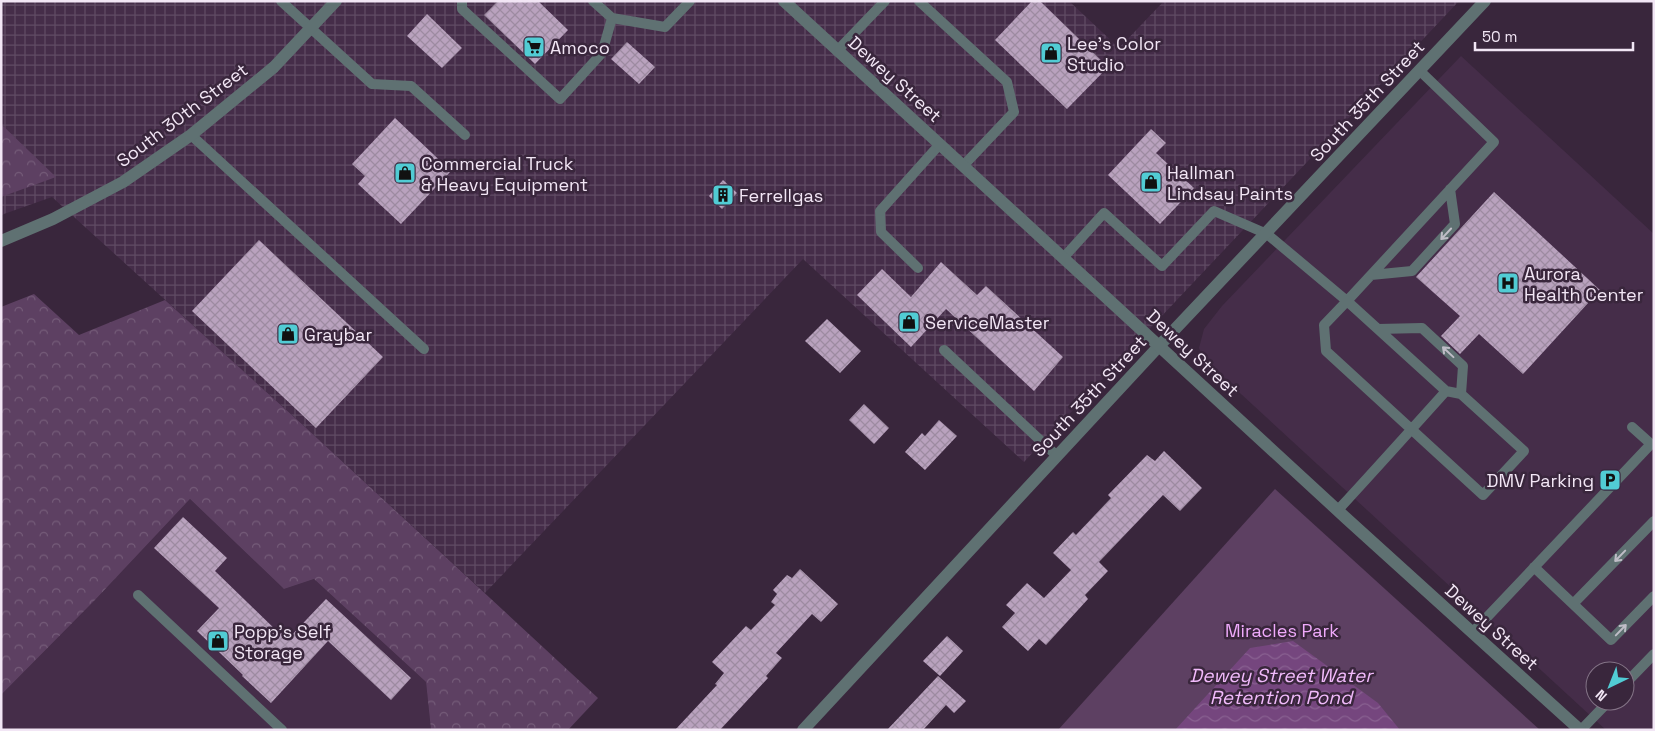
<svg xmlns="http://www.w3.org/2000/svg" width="1655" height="731" font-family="'Space Grotesk',sans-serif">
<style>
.built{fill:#452d49;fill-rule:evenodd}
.industrial{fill:url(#industrial-grid)}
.forest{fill:url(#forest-crowns)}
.green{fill:#5d4062}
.water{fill:url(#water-waves)}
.building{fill:url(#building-cross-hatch)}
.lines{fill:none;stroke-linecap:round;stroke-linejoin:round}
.service{stroke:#5f7172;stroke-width:10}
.minor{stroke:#5f7172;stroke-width:12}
.tertiary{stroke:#5f7172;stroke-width:12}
.oneway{stroke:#bfbdc7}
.labels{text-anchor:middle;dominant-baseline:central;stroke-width:5;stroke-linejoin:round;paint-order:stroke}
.poi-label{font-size:18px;fill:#f2e6f5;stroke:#39263c;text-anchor:start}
.street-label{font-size:18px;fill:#f2e6f5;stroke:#39263c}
.park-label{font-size:18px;fill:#efaafb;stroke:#39263c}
.water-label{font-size:19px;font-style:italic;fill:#f2bbfc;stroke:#39263c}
</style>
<defs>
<pattern id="industrial-grid" width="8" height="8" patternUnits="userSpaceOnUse" patternTransform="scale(1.25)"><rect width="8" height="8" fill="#452d49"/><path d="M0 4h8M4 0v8" fill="none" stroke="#604b64"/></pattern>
<pattern id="forest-crowns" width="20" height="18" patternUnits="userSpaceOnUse" patternTransform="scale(1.25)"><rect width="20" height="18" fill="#5d4062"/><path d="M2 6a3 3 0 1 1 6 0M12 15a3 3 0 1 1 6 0" fill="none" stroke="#755c79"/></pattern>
<pattern id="water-waves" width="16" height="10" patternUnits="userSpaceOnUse" patternTransform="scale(1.25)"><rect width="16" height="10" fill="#75467e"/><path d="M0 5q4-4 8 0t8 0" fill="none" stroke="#896191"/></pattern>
<pattern id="building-cross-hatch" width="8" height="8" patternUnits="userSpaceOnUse" patternTransform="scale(1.25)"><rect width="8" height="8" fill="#b9a2be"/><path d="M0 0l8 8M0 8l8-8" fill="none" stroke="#9d8ba1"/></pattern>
</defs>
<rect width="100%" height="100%" fill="#39263c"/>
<path class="built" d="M1461,56L1654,234V730H1606L1204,360L1199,348L1204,329L1222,306ZM1595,671H1625V701H1595Z
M190,499L284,589L314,579L426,682L431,730H1V695L95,600Z"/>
<path class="industrial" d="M1,1H1069L1119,48L1164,1H1459L1024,462L803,259L485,593L304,426L52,197L1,215Z"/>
<path class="forest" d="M1,124L56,177L1,197Z
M34,294L79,335L165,300L304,426L598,698L568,730H431L426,682L314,579L284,589L190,499L95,600L1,695V307Z"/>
<path class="green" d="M1275,489L1540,730H1058Z"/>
<path class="water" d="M1293,641L1378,703L1400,730H1175L1250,648Z"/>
<path class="building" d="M498,1H538L568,30L535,64L484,15Z
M1032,1H1040L1108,67L1067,109L995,40Z
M427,14L462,48L442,68L407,36Z
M627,42L655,67L639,84L611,59Z
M395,118L451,171L401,224L358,184L365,176L352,164Z
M1151,129L1166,143L1156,153L1194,188L1160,224L1108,175Z
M723,180L737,193L722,209L709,196Z
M1494,192L1600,290L1523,374L1479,334L1460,354L1441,336L1460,316L1416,277Z
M259,240L383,357L316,428L192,311Z
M941,262L977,295L986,286L1063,357L1034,391L946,309L911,347L857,295L882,269L911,297Z
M827,319L861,351L840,373L805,341Z
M864,404L889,428L874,444L849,420Z
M939,420L957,436L925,470L905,452L922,433L925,436Z
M1164,451L1202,488L1180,511L1163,495L1099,562L1108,571L1085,595L1088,599L1046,645L1039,639L1028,651L1002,627L1015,613L1006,605L1027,583L1044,598L1071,570L1053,553L1073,532L1076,535L1111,498L1108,495L1147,455L1155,461Z
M183,517L227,558L215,571L280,634L281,633L288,639L326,599L411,678L391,700L328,641L271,703L242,676L243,675L197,631L219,608L154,548Z
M800,569L838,604L821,622L812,614L776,653L782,658L766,676L768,678L720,730H675L717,685L715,684L724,673L712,662L746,626L751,630L775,605L771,602L777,594L773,590L787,575L792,578Z
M947,636L963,651L940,676L923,661Z
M938,676L966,701L954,713L946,705L923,730H887Z"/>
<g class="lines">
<path class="service" d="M281,1L372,84L411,86L465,135
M462,1V9L560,99L602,53L612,18
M593,1L612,18L665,27L690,1
M919,1L1007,82L1014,112L963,166
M837,51L885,1
M191,135L424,349
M1064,257L1104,213L1162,266L1214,211L1267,234L1347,301L1494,142L1420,71
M918,268L881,232L880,211L940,144
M1371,275L1412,271L1455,224L1450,189
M1378,329L1422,328L1463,366L1461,394
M944,350L1057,456
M1338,510C1374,471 1410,431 1446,391L1347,301L1324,325L1326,351L1483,495L1524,451L1461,394L1446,391
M1534,567L1611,640L1654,596
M138,595L282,730
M1573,604L1654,521
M1472,633L1651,444L1632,427
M1625,684L1654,654
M1581,730L1609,701"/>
<path class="minor" d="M1,241L53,219L123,182L191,135L274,67L336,1
M803,730L1160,345L1485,1"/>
<path class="tertiary" d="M784,1L1347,519L1580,730"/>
</g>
<defs><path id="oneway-shaft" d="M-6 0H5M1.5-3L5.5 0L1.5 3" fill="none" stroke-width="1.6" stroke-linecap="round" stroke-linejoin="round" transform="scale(1.25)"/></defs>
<g class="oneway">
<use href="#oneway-shaft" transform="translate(1446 234) rotate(133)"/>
<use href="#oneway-shaft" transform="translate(1448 352) rotate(-137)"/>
<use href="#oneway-shaft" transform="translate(1620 556) rotate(134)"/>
<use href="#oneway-shaft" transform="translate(1621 630) rotate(-46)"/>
</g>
<defs>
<g id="supermarket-square" transform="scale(1.125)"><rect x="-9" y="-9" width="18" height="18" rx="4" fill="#51ccd4" stroke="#39263c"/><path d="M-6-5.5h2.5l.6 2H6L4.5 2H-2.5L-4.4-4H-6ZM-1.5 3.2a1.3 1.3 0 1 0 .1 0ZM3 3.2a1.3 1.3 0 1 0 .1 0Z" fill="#111"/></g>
<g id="shop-square" transform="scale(1.125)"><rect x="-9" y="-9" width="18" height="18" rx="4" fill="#51ccd4" stroke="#39263c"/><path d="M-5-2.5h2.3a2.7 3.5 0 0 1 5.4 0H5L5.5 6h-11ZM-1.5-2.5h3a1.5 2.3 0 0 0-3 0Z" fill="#111"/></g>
<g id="building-square" transform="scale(1.125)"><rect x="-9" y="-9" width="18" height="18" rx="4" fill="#51ccd4" stroke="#39263c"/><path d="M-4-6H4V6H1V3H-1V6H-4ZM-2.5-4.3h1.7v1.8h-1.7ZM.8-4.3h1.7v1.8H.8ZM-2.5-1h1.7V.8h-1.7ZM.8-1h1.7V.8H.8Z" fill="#111"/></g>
<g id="hospital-square" transform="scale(1.125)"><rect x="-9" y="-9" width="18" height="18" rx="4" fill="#51ccd4" stroke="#39263c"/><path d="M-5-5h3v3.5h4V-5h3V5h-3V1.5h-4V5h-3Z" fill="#111"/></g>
<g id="parking-square" transform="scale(1.125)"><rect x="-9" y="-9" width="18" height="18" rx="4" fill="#51ccd4" stroke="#39263c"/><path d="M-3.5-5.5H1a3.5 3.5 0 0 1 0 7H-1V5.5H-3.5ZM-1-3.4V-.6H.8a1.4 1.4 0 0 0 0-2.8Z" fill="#111"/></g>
</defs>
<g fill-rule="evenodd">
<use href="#supermarket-square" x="534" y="47"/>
<use href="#shop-square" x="1051" y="53"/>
<use href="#shop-square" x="405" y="173"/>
<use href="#shop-square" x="1151" y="182"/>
<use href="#building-square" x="723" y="195"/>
<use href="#hospital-square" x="1508" y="283"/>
<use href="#shop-square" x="909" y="322"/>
<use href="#shop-square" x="288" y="334"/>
<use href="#parking-square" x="1610" y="480"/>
<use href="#shop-square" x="218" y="641"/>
</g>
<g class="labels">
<g class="poi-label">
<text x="1067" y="43">Lee's Color<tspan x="1067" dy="21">Studio</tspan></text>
<text x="550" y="47">Amoco</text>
<text x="421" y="163">Commercial Truck<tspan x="421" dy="21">&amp; Heavy Equipment</tspan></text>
<text x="1167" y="172">Hallman<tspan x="1167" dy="21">Lindsay Paints</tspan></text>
<text x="739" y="195">Ferrellgas</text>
<text x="1524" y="273">Aurora<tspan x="1524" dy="21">Health Center</tspan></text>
<text x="925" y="322">ServiceMaster</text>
<text x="304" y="334">Graybar</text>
<text x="1594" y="480" text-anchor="end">DMV Parking</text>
<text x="234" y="631">Popp's Self<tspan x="234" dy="21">Storage</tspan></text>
</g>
<g class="street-label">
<text transform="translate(895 79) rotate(42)">Dewey Street</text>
<text transform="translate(1367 101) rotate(-47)">South 35th Street</text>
<text transform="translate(182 115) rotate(-37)">South 30th Street</text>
<text transform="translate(1193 353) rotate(43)">Dewey Street</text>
<text transform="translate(1089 396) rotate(-47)">South 35th Street</text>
<text transform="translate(1492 627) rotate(42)">Dewey Street</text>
</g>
<g class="park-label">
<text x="1282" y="630">Miracles Park</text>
</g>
<g class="water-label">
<text x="1281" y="675">Dewey Street Water<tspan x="1281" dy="22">Retention Pond</tspan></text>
</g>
</g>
<rect width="1655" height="731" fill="none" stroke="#f2e6f5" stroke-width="5"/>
<g transform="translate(1610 686) rotate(223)"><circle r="24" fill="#39263c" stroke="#837386"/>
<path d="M0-4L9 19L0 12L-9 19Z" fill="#51ccd4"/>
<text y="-8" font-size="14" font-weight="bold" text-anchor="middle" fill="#f2e6f5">N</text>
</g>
<path d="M1475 42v8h158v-8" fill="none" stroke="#f2e6f5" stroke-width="2.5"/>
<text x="1482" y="42" font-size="15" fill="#f2e6f5" stroke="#39263c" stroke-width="4" paint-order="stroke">50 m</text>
</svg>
